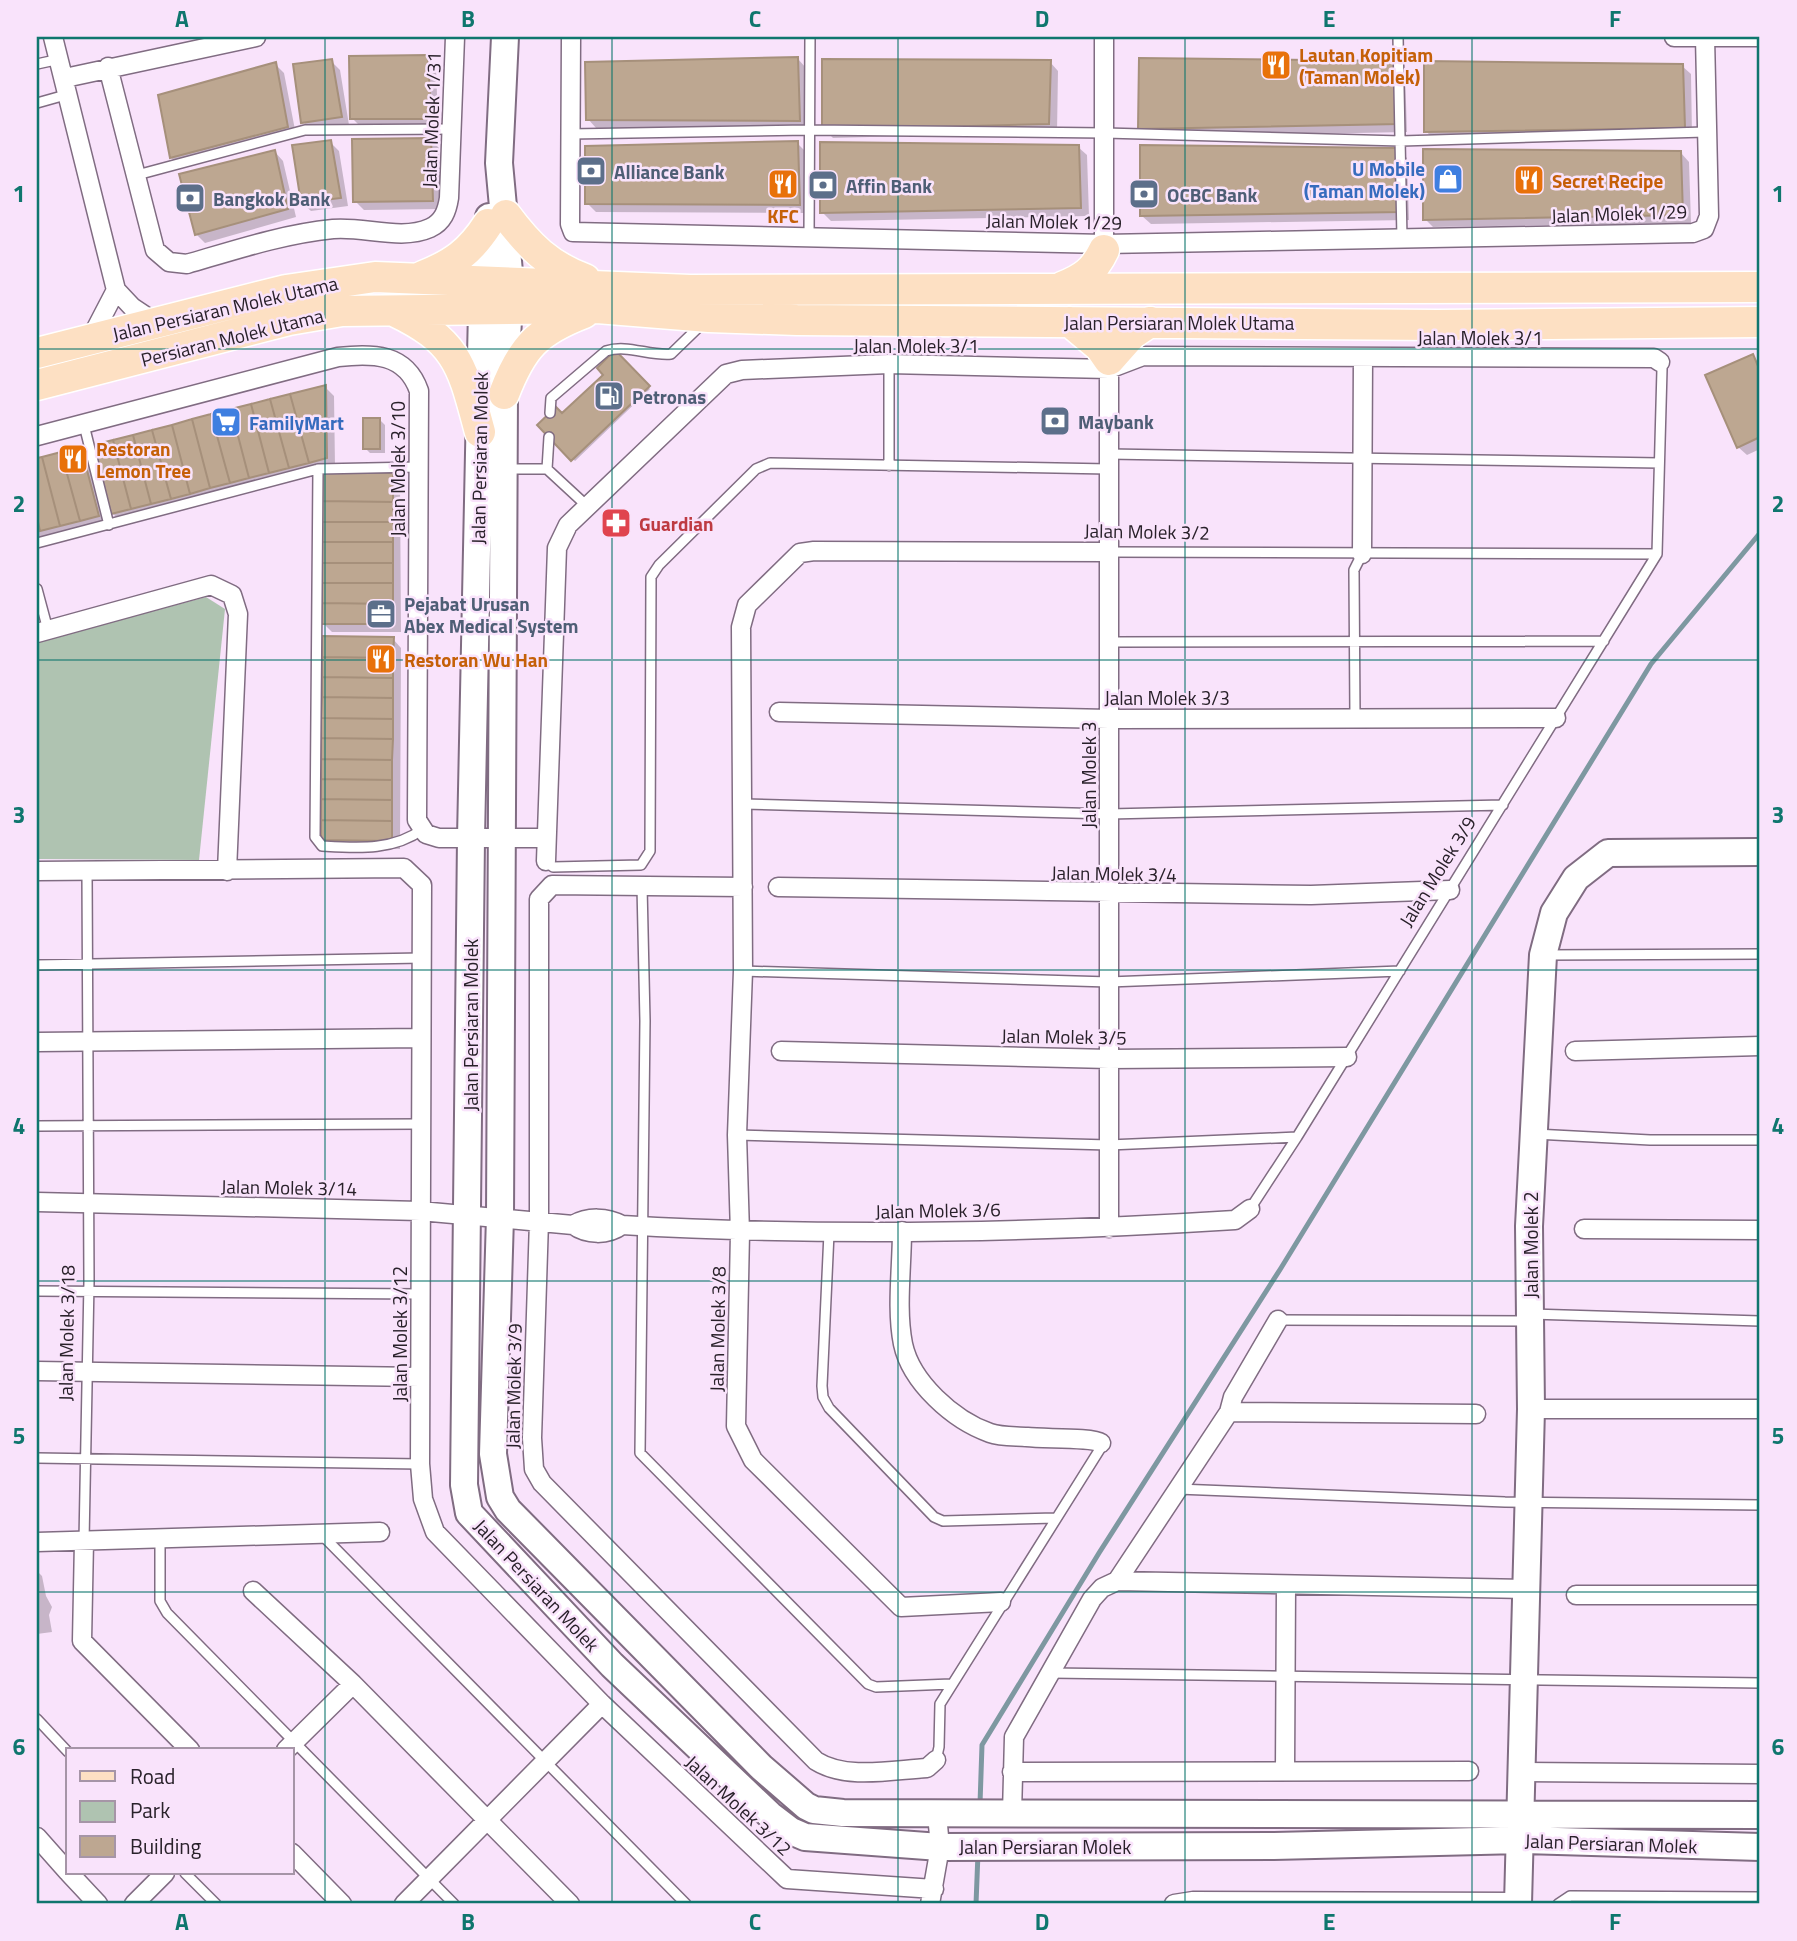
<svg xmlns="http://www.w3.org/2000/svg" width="1797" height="1941" font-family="'Titillium Web',sans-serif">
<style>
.green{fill:#afc3b1}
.shadow{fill:#0003}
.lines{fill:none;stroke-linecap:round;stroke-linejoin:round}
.stream{stroke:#7e98a1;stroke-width:5}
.building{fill:#bda791;stroke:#a6907b;stroke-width:2}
.lane-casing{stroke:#806c82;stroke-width:12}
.street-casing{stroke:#806c82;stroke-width:21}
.secondary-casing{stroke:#806c82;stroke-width:30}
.primary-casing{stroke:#fff;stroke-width:33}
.lane{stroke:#fff;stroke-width:9}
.street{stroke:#fff;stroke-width:18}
.secondary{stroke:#fff;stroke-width:26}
.primary{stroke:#fde0c3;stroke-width:30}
.grid{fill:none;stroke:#0f766e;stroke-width:2;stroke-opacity:0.55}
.labels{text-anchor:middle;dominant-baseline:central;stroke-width:5;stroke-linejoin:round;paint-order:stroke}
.food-label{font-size:19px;font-weight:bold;fill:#c56008;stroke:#f9e3fb;text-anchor:start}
.street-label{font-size:19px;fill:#29212a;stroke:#f9e3fb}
.shop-label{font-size:19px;font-weight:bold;fill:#366cbe;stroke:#f9e3fb;text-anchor:end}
.service-label{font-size:19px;font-weight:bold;fill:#4e5e75;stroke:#f9e3fb;text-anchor:start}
.health-label{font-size:19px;font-weight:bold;fill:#be3a42;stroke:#f9e3fb;text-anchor:start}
.neatline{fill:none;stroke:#0f766e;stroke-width:2.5}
.grid-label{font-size:23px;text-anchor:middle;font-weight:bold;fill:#0f766e}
</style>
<rect width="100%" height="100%" fill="#f9e3fb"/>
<path class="green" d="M206,597L225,609L199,860L37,859V642Z"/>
<path class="shadow" d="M427,57L436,65L438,126L361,127L352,118Z
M798,59L806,68L808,129L596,128L588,119Z
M331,61L340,70L349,125L312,130L303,122Z
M1050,62L1058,71L1057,132L833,138L824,129Z
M1396,63L1405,72L1407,132L1149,137L1140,128Z
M275,64L284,73L296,135L180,166L171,158Z
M1682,66L1691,74L1692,136L1434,140L1426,131Z
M431,140L439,148L441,209L364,210L355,201Z
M330,142L339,151L348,206L311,211L302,203Z
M797,143L806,152L808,213L596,212L587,203Z
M1078,147L1087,155L1089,216L831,221L822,212Z
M1398,150L1407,158L1409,220L1151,224L1142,216Z
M275,152L283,161L296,217L205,243L196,234Z
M1681,153L1689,162L1691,223L1433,227L1425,219Z
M615,353L650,389L575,461L540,425L562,415L605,375Z
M1752,356L1760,364V449L1747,455L1738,447Z
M325,387L334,396L335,466L122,522L113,514L95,446Z
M379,419L385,425V453H370L365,448Z
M80,449L89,457L107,524L37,543V460Z
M392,474L400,483L401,632H332L323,623Z
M393,639L401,648L400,849L331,848L322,840Z
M37,1571L42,1576L46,1596L52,1607L49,1615L52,1632L37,1634Z"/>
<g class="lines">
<path class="stream" d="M980,1804L982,1745L1099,1553L1281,1268L1651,664L1760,533
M976,1904L978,1853"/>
</g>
<path class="building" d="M428,55L431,119H350L349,56Z
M798,57L800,121L586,120L585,62Z
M1139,58L1397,61L1399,124L1138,129Z
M332,59L342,117L301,123L293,64Z
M822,59L1051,60L1049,124L822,130Z
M1424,61L1683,64L1685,128L1424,132Z
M276,62L288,127L170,158L158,95Z
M431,138L433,201L353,202L352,139Z
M331,140L341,198L301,203L292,145Z
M798,141L800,205L585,204V146Z
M820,142L1079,145L1081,208L820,213Z
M1140,145L1399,148L1401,212L1140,216Z
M1423,149L1681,151L1683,215L1423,220Z
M275,150L288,209L195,235L179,174Z
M615,350L650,386L571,461L537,425L556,407L562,413L603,375L597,368Z
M1753,354L1760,371V437L1737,448L1705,375Z
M326,385L327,458L309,463L290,394Z
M290,394L309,463L289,468L270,399Z
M270,399L289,468L269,473L251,404Z
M251,404L269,473L249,478L231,409Z
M231,409L249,478L230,483L211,414Z
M211,414L230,483L210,488L192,419Z
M363,418H380V449H363Z
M192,419L210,488L190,494L172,425Z
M172,425L190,494L171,499L152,430Z
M152,430L171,499L151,504L133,435Z
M133,435L151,504L131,509L113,440Z
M113,440L131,509L111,514L93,445Z
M81,447L99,516L80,521L61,452Z
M61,452L80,521L60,526L42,457Z
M42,457L60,526L40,531L37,517V458Z
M321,472L393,473V502L321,501Z
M321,501L393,502V522H321Z
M321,522H393V542H321Z
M321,542H393V563H321Z
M321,563H393V583H321Z
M321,583H393V604L322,603Z
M322,603L393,604V624H321Z
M322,636L394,637L393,658L322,657Z
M322,657L393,658V678L322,677Z
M322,677L393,678V698L322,697Z
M322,697L393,698V719L321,718Z
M321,718L393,719V739L321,738Z
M321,738L393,739L392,760L321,759Z
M321,759L392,760V780L321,779Z
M321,779L392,780V800L321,799Z
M321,799L392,800V821L321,820Z
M321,820L392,821V841L321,840Z"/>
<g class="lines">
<g class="lane-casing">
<path id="lane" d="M1398,37L1402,239
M37,64L60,59
M37,103L69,94
M570,134L808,130L1105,133L1401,141L1705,132
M137,175L305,130L452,129
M809,236L810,37
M550,413L551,398L606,351C627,344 649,356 671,354L703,323
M84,425L109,525
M1109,454L1659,463
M889,466V364
M318,469L418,467
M506,469H547L587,506
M547,469L549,437
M37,543L318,469L315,837L322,846C358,848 393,851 423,829
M1109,552L1657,554L1662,369L1660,362
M37,589L48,630
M1109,642L1604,641
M1355,718L1354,570L1362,554
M744,804L1109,814L1503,805
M546,861L553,867L641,865L650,851L651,577L659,565L756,469L770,463L1109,469
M642,886L645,1021L640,1453L868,1684L876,1687L951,1684
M1545,955L1760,954
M37,965L422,958
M743,971L1109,982L1400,971
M37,1126L421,1124
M1535,1134L1650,1140H1760
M737,1135L1109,1145L1297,1137
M1250,1209L1297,1137L1657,554
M829,1233L822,1386L823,1397L829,1408L934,1517L943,1521L1055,1518
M37,1291L419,1294
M1531,1314L1760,1321
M1278,1320L1528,1321
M37,1458L420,1464
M1178,1489L1505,1502L1760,1505
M321,1534L686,1904
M160,1539V1601L167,1613L454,1904
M84,1541L89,1282L87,872
M1051,1673L1760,1683
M37,1719L68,1752
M936,1760L939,1747L940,1704L1100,1449L1101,1443
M185,1873L216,1904
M1558,1904L1570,1896L1760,1897"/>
</g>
<g class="street-casing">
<path id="street" d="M53,37L116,290L132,307L156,323
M571,37L570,224L573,232L1105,244L1693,233L1704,229L1709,216L1705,37
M1674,37H1760
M108,67L155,250L169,262L187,264C235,250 283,234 333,229C364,226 401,241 430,228C443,222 447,211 449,198L455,37
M65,78L256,37
M1104,254V37
M90,340L116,290
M1109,357V1228
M37,436L338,357C372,353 406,353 419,391L417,820L426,834L439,838H545
M1362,554L1363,358
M37,633L211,585L232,595L238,614L227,871
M779,712L1109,719L1556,718
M546,861L557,548L568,525L726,374L742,370L889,364L1109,369L1143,356L1654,358L1660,362
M37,871L404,868L422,885L420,1464L423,1499L435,1532L602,1704L787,1879L934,1889
M743,887L552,885L539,899V1221L532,1438L534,1469L542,1483L816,1761C846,1780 892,1770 927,1768L936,1760
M778,887L1311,895L1450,890
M37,1042L421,1038
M781,1051L1109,1059L1347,1057
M1575,1051L1760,1046
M37,1202L420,1211L573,1225C587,1235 607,1236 622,1225
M573,1225C588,1216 607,1217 622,1225C826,1237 1031,1233 1235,1220L1250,1209
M1584,1229L1760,1230
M902,1231C902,1267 896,1309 903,1344C911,1382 953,1420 990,1433C1001,1437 1016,1436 1027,1437C1043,1439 1092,1437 1101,1443
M37,1371L419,1377
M1531,1409H1760
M1229,1412L1476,1414
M84,1541L82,1641L190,1750
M37,1542L380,1532
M1117,1581L1527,1589
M253,1591L353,1684L570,1904
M1576,1595H1760
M1001,1602L901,1607L753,1460L736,1426L740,1233L737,1135L743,971L741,627L747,605L800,553L814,551L1109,552
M286,1750L353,1684
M1285,1770L1286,1587
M1012,1772L1469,1771
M1523,1772L1760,1774
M1012,1814L1014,1737L1092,1599L1102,1588L1117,1581L1229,1412L1233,1397L1278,1320
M37,1837L68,1872
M292,1853L342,1904
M69,1873L98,1904
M134,1904L165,1873
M404,1904L602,1704
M930,1904L940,1847L937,1814
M1174,1904L1193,1901L1518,1902"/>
</g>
<g class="secondary-casing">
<path id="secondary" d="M505,37L499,163L510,283L504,394L500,1217L493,1454L500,1497L508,1510L761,1767L806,1806L814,1810L843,1813L1760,1815
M489,217L482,309L471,838L464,1485L469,1513L612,1665L770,1815L791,1831L805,1837L940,1847L1274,1846L1521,1840L1760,1847
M1518,1904L1531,1409L1529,1226L1543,955L1554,913L1576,878L1608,853L1760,852"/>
</g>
<g class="primary-casing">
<path id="primary" d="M506,215C529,246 549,266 585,279
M423,276C453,264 470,252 488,224
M1062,287C1084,278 1094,271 1104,250
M394,311C459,342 462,366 480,432
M1070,322L1100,347L1109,360L1132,334L1150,322
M37,353L286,290L375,277L690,290L1760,287
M37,385L289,320L342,311L597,308L709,317L797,320L1438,325L1760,322
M504,394C522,347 537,331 584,313"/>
</g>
<use href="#lane" class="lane"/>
<use href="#street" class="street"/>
<use href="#secondary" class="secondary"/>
<use href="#primary" class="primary"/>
</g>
<path class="grid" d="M325,37V1904M612,37V1904M898,37V1904M1185,37V1904M1472,37V1904M37,349H1760M37,660H1760M37,970H1760M37,1281H1760M37,1592H1760"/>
<defs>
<g id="restaurant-square" transform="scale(1.575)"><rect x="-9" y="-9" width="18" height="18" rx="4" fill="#e8710a" stroke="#f9e3fb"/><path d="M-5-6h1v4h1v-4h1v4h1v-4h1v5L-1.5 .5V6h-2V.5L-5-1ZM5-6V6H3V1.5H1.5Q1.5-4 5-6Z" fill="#fff"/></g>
<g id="bank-square" transform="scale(1.575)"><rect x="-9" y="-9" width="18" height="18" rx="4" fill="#5c6f8a" stroke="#f9e3fb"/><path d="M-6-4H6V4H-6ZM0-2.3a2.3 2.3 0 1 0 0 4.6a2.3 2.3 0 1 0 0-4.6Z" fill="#fff"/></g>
<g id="shop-square" transform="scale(1.575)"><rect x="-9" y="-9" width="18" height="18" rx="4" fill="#3f7fe0" stroke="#f9e3fb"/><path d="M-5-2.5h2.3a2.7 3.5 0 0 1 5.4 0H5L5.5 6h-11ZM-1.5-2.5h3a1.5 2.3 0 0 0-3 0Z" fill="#fff"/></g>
<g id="fuel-square" transform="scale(1.575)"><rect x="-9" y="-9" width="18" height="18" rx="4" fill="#5c6f8a" stroke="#f9e3fb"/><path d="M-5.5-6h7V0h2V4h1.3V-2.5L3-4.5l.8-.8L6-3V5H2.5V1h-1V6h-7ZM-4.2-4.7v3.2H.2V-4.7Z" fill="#fff"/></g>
<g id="supermarket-square" transform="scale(1.575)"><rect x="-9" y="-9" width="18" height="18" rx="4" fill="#3f7fe0" stroke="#f9e3fb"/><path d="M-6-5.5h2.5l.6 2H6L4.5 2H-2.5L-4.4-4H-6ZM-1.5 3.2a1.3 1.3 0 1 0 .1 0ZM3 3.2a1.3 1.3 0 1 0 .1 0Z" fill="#fff"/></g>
<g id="pharmacy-square" transform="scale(1.575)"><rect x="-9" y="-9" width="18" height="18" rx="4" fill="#e0444e" stroke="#f9e3fb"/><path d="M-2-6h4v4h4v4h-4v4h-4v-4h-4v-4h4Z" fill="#fff"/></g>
<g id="office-square" transform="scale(1.575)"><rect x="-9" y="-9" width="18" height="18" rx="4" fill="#5c6f8a" stroke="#f9e3fb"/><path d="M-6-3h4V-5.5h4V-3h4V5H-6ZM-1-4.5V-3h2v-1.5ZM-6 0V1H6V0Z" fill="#fff"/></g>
</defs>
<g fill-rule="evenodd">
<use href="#restaurant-square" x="1276" y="65"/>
<use href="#bank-square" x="591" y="171"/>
<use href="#shop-square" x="1448" y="179"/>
<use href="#restaurant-square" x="1529" y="180"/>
<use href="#restaurant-square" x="783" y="184"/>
<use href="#bank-square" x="823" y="185"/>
<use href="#bank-square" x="1144" y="194"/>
<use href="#bank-square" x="190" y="198"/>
<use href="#fuel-square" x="609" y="396"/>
<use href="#bank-square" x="1055" y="421"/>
<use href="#supermarket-square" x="226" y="422"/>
<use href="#restaurant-square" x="73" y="459"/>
<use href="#pharmacy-square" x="616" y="523"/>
<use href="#office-square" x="381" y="614"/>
<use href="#restaurant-square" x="381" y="659"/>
</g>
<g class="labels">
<g class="food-label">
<text x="1299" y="54">Lautan Kopitiam<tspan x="1299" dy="22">(Taman Molek)</tspan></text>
<text x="1552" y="180">Secret Recipe</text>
<text x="783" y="215" text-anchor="middle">KFC</text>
<text x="96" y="448">Restoran<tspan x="96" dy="22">Lemon Tree</tspan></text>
<text x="404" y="659">Restoran Wu Han</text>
</g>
<g class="street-label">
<text transform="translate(431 120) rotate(-88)">Jalan Molek 1/31</text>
<text transform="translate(1619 213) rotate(-2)">Jalan Molek 1/29</text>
<text transform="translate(1054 221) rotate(1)">Jalan Molek 1/29</text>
<text transform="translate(225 308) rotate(-13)">Jalan Persiaran Molek Utama</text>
<text x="1179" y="322">Jalan Persiaran Molek Utama</text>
<text transform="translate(232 337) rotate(-14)">Persiaran Molek Utama</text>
<text x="1480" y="337">Jalan Molek 3/1</text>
<text x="916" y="345">Jalan Molek 3/1</text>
<text transform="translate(479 458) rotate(-89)">Jalan Persiaran Molek</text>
<text transform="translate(397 469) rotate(-90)">Jalan Molek 3/10</text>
<text transform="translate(1147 531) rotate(1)">Jalan Molek 3/2</text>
<text x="1167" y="697">Jalan Molek 3/3</text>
<text transform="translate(1088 775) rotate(-90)">Jalan Molek 3</text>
<text transform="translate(1437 871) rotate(-58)">Jalan Molek 3/9</text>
<text transform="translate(1114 873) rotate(1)">Jalan Molek 3/4</text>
<text transform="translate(470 1025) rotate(-90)">Jalan Persiaran Molek</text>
<text transform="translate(1064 1036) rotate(1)">Jalan Molek 3/5</text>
<text transform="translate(289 1187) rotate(1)">Jalan Molek 3/14</text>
<text transform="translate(938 1210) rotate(-1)">Jalan Molek 3/6</text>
<text transform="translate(1530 1245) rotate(-90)">Jalan Molek 2</text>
<text transform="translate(717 1329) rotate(-89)">Jalan Molek 3/8</text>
<text transform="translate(66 1333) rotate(-89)">Jalan Molek 3/18</text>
<text transform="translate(399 1334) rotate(-90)">Jalan Molek 3/12</text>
<text transform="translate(513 1386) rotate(-89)">Jalan Molek 3/9</text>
<text transform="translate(537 1585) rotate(47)">Jalan Persiaran Molek</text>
<text transform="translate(739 1805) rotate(43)">Jalan Molek 3/12</text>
<text transform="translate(1611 1843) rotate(2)">Jalan Persiaran Molek</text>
<text x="1045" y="1846">Jalan Persiaran Molek</text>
</g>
<g class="shop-label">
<text x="1425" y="168">U Mobile<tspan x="1425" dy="22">(Taman Molek)</tspan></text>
<text x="249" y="422" text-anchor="start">FamilyMart</text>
</g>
<g class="service-label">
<text x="614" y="171">Alliance Bank</text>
<text x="846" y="185">Affin Bank</text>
<text x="1167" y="194">OCBC Bank</text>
<text x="213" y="198">Bangkok Bank</text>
<text x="632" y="396">Petronas</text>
<text x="1078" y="421">Maybank</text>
<text x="404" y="603">Pejabat Urusan<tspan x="404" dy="22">Abex Medical System</tspan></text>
</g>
<g class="health-label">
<text x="639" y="523">Guardian</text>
</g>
</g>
<rect width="1797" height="1941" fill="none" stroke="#f9e3fb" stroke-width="77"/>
<rect x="66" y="1748" width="228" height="126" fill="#f9e3fb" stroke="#a695a7" stroke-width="2"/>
<rect x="80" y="1771" width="35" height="10" fill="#fde0c3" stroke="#a695a7" stroke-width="2"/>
<text x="130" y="1784" font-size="21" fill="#29212a">Road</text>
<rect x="80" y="1801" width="35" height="21" fill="#afc3b1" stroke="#a695a7" stroke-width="2"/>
<text x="130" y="1818" font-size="21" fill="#29212a">Park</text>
<rect x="80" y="1836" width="35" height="21" fill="#bda791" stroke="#a695a7" stroke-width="2"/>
<text x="130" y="1854" font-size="21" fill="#29212a">Building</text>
<rect x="38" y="38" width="1720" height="1864" class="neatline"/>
<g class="grid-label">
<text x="182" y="27">A</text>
<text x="468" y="27">B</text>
<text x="755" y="27">C</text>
<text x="1042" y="27">D</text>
<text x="1329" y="27">E</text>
<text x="1615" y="27">F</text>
<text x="19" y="202">1</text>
<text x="1778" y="202">1</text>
<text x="19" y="512">2</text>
<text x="1778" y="512">2</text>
<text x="19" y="823">3</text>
<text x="1778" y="823">3</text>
<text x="19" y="1134">4</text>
<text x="1778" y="1134">4</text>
<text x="19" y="1444">5</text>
<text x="1778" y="1444">5</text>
<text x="19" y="1755">6</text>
<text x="1778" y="1755">6</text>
<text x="182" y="1930">A</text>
<text x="468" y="1930">B</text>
<text x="755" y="1930">C</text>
<text x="1042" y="1930">D</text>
<text x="1329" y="1930">E</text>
<text x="1615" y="1930">F</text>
</g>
</svg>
